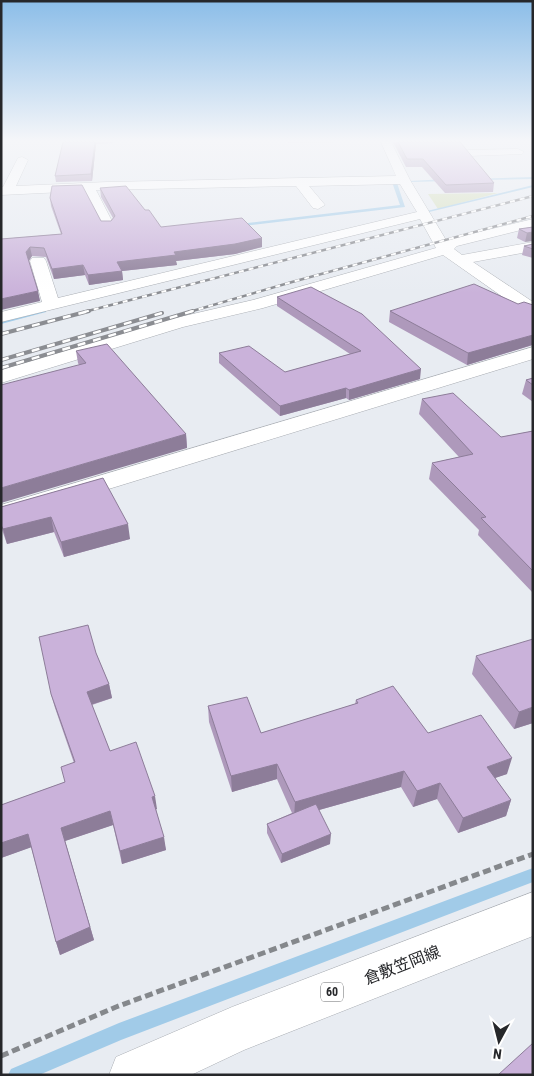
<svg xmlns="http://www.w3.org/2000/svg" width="534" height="1076" font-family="'Roboto Condensed','Noto Sans JP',sans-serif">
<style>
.green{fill:#d5dfbc}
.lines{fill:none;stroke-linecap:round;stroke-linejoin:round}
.stream{fill:#a1cbe8;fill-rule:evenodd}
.minor-casing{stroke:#aaaeb4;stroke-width:1}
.major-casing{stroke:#aaaeb4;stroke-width:1}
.path{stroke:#85888c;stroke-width:5;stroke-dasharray:8 4;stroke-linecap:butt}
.minor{fill:#fff;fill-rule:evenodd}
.major{fill:#fff;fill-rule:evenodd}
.rail-far1-casing{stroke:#8b8d92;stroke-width:2.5}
.rail-casing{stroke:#8b8d92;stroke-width:4}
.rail-far1{stroke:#fff;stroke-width:2;stroke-dasharray:5;stroke-linecap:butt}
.rail{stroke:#fff;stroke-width:2.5;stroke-dasharray:8;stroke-linecap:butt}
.wall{fill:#ae99bb}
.shaded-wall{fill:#8d7d99}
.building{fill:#cab2da;stroke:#8d7d99}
.labels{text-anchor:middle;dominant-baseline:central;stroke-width:4.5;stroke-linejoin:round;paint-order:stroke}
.shield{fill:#fff;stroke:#67686a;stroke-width:1}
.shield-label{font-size:12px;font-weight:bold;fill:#26272a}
.near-street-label{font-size:16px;fill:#26272a;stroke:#fff}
</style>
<rect width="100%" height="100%" fill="#e8ecf2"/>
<path class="green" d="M498,193L438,209L428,194Z"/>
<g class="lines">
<path class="stream" d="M533,177V179L476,180L474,179Z
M447,179L449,181L411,182L409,181Z
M383,180H396L405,207L234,227L231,225L400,205L392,182H383Z
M533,185V187L429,212L427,211Z
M44,309L46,310V312L1,324V320Z
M533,868V882L121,1040L39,1075H8L11,1069L119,1023Z"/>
<g class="minor-casing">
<path id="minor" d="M381,142H391L410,180L446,240L533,219V227L457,246L454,249L462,255L533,242V251L473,262L533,302V315L527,314L443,255L263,308L183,327L1,383V370L171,319L253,300L436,248L420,219L1,322V312L42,302L30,261L32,258H44L46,261L58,298L417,212L400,184L309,186L325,205L318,209L313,208L296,186L96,190L114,225L112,228H102L100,225L84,191L1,195V187H3L18,158L22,157L28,160L16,186L107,182L396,176Z
M518,149L524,152L522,154L468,156L462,153L468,150Z
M533,347V359L1,522V505Z"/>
</g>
<g class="major-casing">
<path id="major" d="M533,892V936L244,1050L191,1075H109L116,1057L232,1007Z"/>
</g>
<path class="path" d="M1,1056L116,1007L533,854"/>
<use href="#minor" class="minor"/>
<use href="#major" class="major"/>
<g class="rail-far1-casing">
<path id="rail-far1" d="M84,312L533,196
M189,312L292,282L533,216"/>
</g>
<g class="rail-casing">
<path id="rail" d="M1,334L89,311
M1,360L162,313
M1,368L193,311"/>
</g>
<use href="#rail-far1" class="rail-far1"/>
<use href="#rail" class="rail"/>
</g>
<path class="wall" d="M63,142H113V143L96,144L92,181L56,182L55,176Z
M288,142H336L288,143Z
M393,142H460L494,183L493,192L445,193L422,167H406Z
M100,188L145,210L161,227L262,238V247L235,254L176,261L177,265L122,271L123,280L89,285L85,275L54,279L46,257L32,256L29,261L40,301L1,239L61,234L51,206L50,198L101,221H111L113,218L101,197Z
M533,227L525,242L517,238L519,229Z
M533,244V258L522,255L524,246Z
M277,297L420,379L349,400L346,398L280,416L219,363V353L285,372L350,354L277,306Z
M518,304L533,305V345L467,365L389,322L390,311Z
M76,351L186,434L187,448L79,365L78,363Z
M533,378V402L522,394L526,380Z
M422,399L501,437L533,431V593L478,535L479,530L429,479L432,463L459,457L419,414Z
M103,478L130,539L64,557L54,532L7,544L1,527V507Z
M96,653L109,684L112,698L92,705L110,751L157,809H156L166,850L122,864L113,825L65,841L94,940L60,955L56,942L31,847L1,858V805L65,782L74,763L55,708L51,694Z
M476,656L533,723L514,729L472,674Z
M356,700L428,733L507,774L495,778L511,800L506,816L458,833L437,799L413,807L401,787L319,810L330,844L281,863L267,833V824L292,813L277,779L232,792L209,722L208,706L261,733L355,704Z"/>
<path class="shaded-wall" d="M95,142H96V144L92,181L91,174Z
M533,232V241L525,242L527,233Z
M262,238V247L235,254L176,261L177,265L122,271L123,280L89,285L88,275L117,262L174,252Z
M30,247L32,256L28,262L26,252Z
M83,265L85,275L54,279L52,269Z
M38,291L40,301L1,310V299Z
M533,335L532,345L467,365L468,353Z
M421,369L420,379L349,400V390Z
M346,388V398L280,416V406Z
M186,434L187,448L1,503V488Z
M51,517L54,532L7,544L3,529Z
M128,524L130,539L64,557L61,542Z
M109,684L112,698L90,705L87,692Z
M533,707V723L514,729L519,712Z
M512,758L507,774L483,782L487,767Z
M277,764V779L232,792L231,776Z
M404,771L401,787L294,817L295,802Z
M440,783L437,799L413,807L417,791Z
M155,796L157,809L154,810L152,797Z
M511,800L506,816L458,833L463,818Z
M110,811L113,825L65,841L94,940L60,955L56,942L61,828Z
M28,834L32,847L1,858V843Z
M331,834L330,844L281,863L282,854Z
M164,837L166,850L122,864L120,851Z"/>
<path class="building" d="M63,142H95L91,174L55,176Z
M398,142H460L494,183L446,185L423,159H407Z
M82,185L101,221H111L115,216L100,188L126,186L145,210H149L161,227L242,218L262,238L235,244L174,252L176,255L117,262L122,271L88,275L83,265L52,269L44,248L30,247L26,252L38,291L1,299V239L62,234L50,198L52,186Z
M533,227V232L527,233L519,229Z
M533,244V249L524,246Z
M474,284L518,304L524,302L533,305V335L468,353L390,311Z
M311,287L362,314L421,369L349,390L346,388L280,406L219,353L249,346L285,372L361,351L277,297Z
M107,344L186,434L1,488V385L86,363L76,351Z
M533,378V385L526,380Z
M453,393L501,437L533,431V571L481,518L486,517L432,463L473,454L422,399Z
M103,478L128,524L61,542L51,517L3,529L1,525V507Z
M88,625L96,653L109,684L87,692L110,751L136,742L155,796L152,797L164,837L120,851L110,811L61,828L90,927L56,942L28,834L1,843V805L65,782L61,767L75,762L51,694L39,637Z
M533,639V707L519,712L476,656Z
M393,686L428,733L481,715L512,758L487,767L511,800L463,818L440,783L417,791L404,771L295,802L277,764L231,776L208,706L247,697L261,733L358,703L356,700Z
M316,804L331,834L282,854L267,824Z
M533,1043V1075H498Z"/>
<linearGradient id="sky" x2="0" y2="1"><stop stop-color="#8bbde8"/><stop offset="0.48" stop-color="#f5f6f9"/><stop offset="1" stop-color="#f5f6f9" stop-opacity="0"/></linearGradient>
<rect width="534" height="293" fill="url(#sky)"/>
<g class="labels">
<rect class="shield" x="321" y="982.5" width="22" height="19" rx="4"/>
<g class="shield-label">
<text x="332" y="992">60</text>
</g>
<g class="near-street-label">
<text transform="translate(402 965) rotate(-21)">倉敷笠岡線</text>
</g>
</g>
<rect width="534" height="1076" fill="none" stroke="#26272a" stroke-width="5"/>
<g transform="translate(499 1041) rotate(187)" stroke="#ffffff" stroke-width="4" paint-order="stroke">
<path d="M0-4L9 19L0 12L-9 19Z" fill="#26272a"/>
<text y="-8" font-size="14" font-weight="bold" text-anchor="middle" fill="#26272a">N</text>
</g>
</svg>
